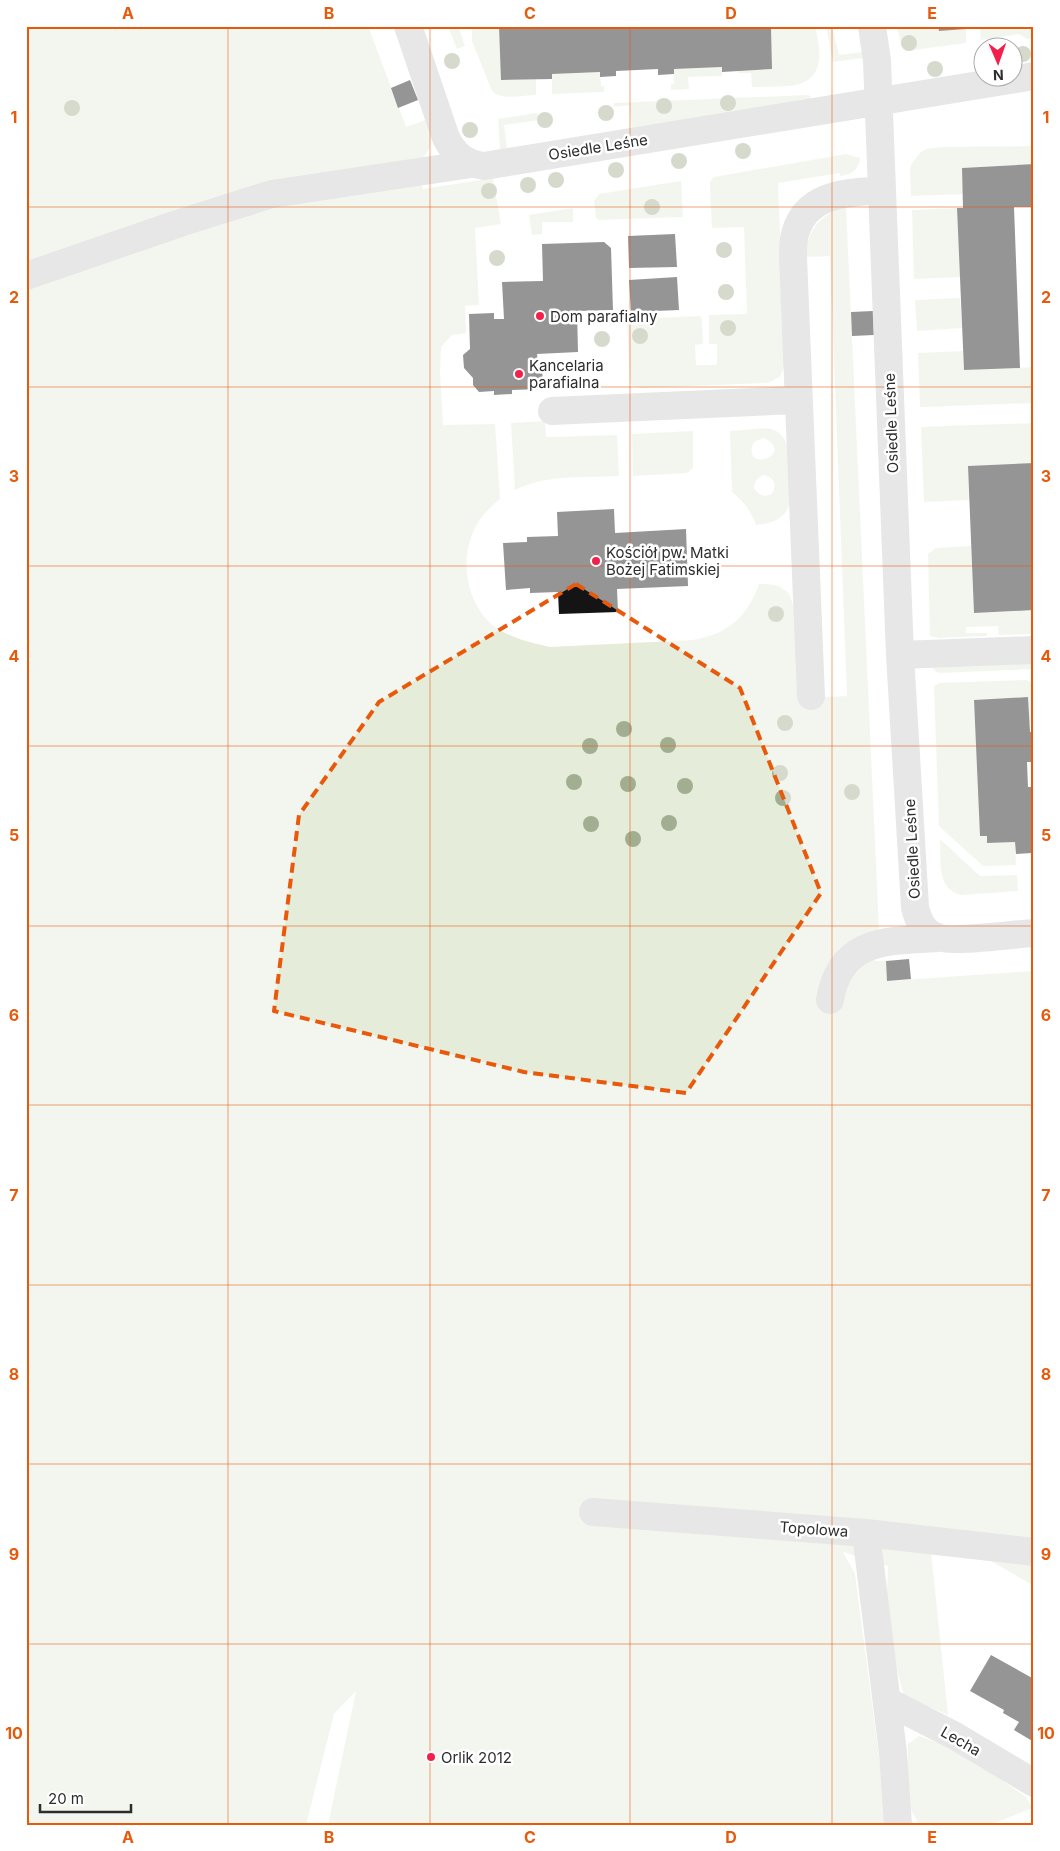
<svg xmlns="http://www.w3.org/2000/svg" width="1060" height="1851" font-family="Inter,sans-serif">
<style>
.green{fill:#e5ecd9;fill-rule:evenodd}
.building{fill:#141414}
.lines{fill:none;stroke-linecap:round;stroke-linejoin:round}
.minor{stroke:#cacaca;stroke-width:28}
.tree{fill:#a2ae91}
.marked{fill:none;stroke:#e8590c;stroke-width:4;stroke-dasharray:10 6;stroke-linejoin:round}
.grid{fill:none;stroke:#e8590c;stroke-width:1;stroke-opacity:0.55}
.poi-dot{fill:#f1214c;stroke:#fff;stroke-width:2}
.labels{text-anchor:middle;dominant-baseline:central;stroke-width:5;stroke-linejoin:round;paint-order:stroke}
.street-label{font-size:15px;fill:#2d2d2d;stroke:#fff}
.poi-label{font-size:15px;fill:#2d2d2d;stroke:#fff;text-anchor:start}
.neatline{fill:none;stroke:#e8590c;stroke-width:2}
.grid-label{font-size:16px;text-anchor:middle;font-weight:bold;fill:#e8590c}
</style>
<rect width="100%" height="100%" fill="#fff"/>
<path class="green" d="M26,26H368L406,127L428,119C432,137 435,150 417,162L423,189L493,178L501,224L475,228L479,305L465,306L466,333L452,335L441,347L440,372L443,425L495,424L500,499C490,507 481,516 475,528C459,560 466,604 495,627C511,638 531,643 550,647L693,640C727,634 747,618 759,584C770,584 780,584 788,593C799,606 798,678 799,698L847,696L830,256L805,257C807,230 821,214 846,206L879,930L873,934L875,961H886L888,981L1034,971V1586L977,1553L931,1552L948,1715L904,1696L893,1655L887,1593L888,1566L843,1552L855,1574L888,1825H328L356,1691L334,1714L306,1825H26Z
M448,26H458L465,46L457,49Z
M472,26H499L536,78V95C524,95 501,101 492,91L472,41Z
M771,26H815C820,46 826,77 799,84C787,88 766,86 752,87L751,73H738V70L772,69Z
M826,26H832L839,55L862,52V58L833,62Z
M897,26H938L939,31L966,29V43L906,51L901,45Z
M980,26H1033V38L1027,39L1019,34L981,40Z
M722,67V76L688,77L689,89L671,90V84H674V69Z
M600,72L601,86H604V92L552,94V74Z
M808,95L810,96L811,99L632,128L629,105L614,107V103Z
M536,113L538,114L539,120L504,125L507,148L500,149L498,119Z
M1034,146V164L962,168L963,194L911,196L910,169L912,163L920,153L926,149L944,147Z
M846,154L860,158C859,169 852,175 840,176V173L778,183L785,364L780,377L767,383L643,388L632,386L630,381L627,319L700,316L702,319L703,344L695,345L696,365H717V344H709V315L747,314L744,227L712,228L710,188V182L714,177Z
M681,181L683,217L599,220L596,218L594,201L599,194Z
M573,208V222H542V234L532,235L529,215Z
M957,208L960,277L914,279L912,210Z
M960,298L962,328L917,331L915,300Z
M963,351L964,370L1034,367V403L920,407L918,353Z
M545,421L546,437L617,435L619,476C585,478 546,474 515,490L511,423Z
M1034,423V463L968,466L969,500L924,502L921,427Z
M766,428C779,430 785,436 788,449C790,484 804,521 756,525C751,511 743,501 732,492L730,431ZM764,438C795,453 747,473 752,447C753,441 758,440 764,438ZM764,475C775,478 777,485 772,494C763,497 760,496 754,488C755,481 757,477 764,475Z
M693,431V468L687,473L633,476L632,434Z
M971,546L974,613L1034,610V634L999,635L998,626L966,627V633H987V636L938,638L930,636L928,554L936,548Z
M1034,657V669L941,673L936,672L932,668Z
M1026,680L1033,683L1034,723H1029L1028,697L974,700L980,836H987V843L1015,842L1016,865L983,866L939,826L934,688L935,685L940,683Z
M940,839L980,876L1017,875L1018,891L961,895C936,889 941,860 940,839Z
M919,1736L941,1744L997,1777L1026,1797L1032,1808L990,1825L919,1824L911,1810L908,1777V1744Z"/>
<path class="building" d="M499,26H771L772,69L722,72V67L674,69V74L658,75V69L616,71V76L600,77V72L552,74V79L501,80Z
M938,26H966V29L939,31Z
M410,80L418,100L398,108L391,88Z
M1034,164V207H1014L1020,368L964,370L957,208H963L962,168Z
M675,234L677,267L629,268L628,236Z
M604,242L611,248L613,310L577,311L578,352L537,354L538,364L542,363L543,389L512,390V394L494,395V391L479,392L473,385V378L464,368L463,355L470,349L469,314L494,313V319H504L502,282L543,281L542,244Z
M677,277L679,310L631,312L629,280Z
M873,311L874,335L852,336L851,312Z
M1034,463V610L974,613L968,466Z
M614,509L615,533L686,529L688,586L617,589L618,612L559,614L558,592L530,593V588L506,590L503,543L527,542V537L558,536L557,512Z
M1028,697L1030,732H1034V748H1031V762H1027L1028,787H1034V841H1032V853L1016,854L1015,842L987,843V836H980L974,700Z
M909,959L911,979L887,981L886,961Z
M991,1655L1034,1679V1742L1014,1730L1019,1722L1003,1713L1004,1710L970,1691Z"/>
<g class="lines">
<path class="minor" d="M408,26L446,138C455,155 464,163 484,166L1034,76
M872,26L877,61L900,655L915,907C918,920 923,932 937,937C951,943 1015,934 1034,933
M26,276L183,222L272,194L471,164
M552,411L798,400
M900,655L1034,650
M811,696L793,257C793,250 793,241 795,234C806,193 847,193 881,190
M830,1000C840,938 888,941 937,938
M593,1512L866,1533L1034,1552
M866,1533L893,1753L898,1825
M887,1701L955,1736L1034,1783"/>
</g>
<g class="tree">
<circle cx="909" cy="43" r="8"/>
<circle cx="1023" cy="54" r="8"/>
<circle cx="452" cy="61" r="8"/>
<circle cx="935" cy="69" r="8"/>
<circle cx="728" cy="103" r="8"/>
<circle cx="664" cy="106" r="8"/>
<circle cx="72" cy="108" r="8"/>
<circle cx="606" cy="113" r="8"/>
<circle cx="545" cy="120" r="8"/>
<circle cx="470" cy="130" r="8"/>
<circle cx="743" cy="151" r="8"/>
<circle cx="679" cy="161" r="8"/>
<circle cx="616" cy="170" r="8"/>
<circle cx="556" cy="180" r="8"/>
<circle cx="528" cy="185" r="8"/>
<circle cx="489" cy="191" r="8"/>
<circle cx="652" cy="207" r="8"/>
<circle cx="724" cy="250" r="8"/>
<circle cx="497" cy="258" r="8"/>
<circle cx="726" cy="292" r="8"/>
<circle cx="728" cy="328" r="8"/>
<circle cx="640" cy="336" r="8"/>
<circle cx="602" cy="339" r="8"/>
<circle cx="776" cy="614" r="8"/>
<circle cx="785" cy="723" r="8"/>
<circle cx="624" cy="729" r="8"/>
<circle cx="668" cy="745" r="8"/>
<circle cx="590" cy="746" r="8"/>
<circle cx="780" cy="773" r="8"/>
<circle cx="574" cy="782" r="8"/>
<circle cx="628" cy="784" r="8"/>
<circle cx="685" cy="786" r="8"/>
<circle cx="852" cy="792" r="8"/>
<circle cx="783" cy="798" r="8"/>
<circle cx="669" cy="823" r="8"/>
<circle cx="591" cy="824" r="8"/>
<circle cx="633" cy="839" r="8"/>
</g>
<path d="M0 0H1060V1851H0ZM576,584L740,688L821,893L686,1093L524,1072L274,1011L299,815L379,702Z" fill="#fff" fill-opacity=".55" fill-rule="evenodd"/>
<path class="marked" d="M576,584L740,688L821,893L686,1093L524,1072L274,1011L299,815L379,702Z"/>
<path class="grid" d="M228,26V1825M430,26V1825M630,26V1825M832,26V1825M26,207H1034M26,387H1034M26,566H1034M26,746H1034M26,926H1034M26,1105H1034M26,1285H1034M26,1464H1034M26,1644H1034"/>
<g class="poi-dot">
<circle cx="540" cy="316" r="5"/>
<circle cx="519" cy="374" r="5"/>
<circle cx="596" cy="561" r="5"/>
<circle cx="431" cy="1757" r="5"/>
</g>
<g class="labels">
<g class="street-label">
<text transform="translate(598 147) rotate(-9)">Osiedle Leśne</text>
<text transform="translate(891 423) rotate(-92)">Osiedle Leśne</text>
<text transform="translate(912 849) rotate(-93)">Osiedle Leśne</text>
<text transform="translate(814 1529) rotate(4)">Topolowa</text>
<text transform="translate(961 1741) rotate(30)">Lecha</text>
</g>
<g class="poi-label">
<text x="550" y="316">Dom parafialny</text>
<text x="529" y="365">Kancelaria<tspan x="529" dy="17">parafialna</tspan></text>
<text x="606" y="552">Kościół pw. Matki<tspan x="606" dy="17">Bożej Fatimskiej</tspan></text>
<text x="441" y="1757">Orlik 2012</text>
</g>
</g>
<rect width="1060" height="1851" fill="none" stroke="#ffffff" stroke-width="55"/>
<g transform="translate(998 62) rotate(178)"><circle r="24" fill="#ffffff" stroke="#ababab"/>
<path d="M0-4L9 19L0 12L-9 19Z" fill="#f1214c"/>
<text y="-8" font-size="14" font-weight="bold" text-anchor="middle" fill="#2d2d2d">N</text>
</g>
<path d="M40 1804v8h91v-8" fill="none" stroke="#2d2d2d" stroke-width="2.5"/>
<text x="48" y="1804" font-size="15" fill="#2d2d2d" stroke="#ffffff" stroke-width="4" paint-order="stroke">20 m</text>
<rect x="28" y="28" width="1004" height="1796" class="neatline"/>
<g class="grid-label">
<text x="128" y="19">A</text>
<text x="329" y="19">B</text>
<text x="530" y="19">C</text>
<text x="731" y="19">D</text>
<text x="932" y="19">E</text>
<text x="14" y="123">1</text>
<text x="1046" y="123">1</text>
<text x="14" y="303">2</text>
<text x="1046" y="303">2</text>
<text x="14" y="482">3</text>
<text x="1046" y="482">3</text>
<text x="14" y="662">4</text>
<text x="1046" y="662">4</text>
<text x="14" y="841">5</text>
<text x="1046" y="841">5</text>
<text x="14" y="1021">6</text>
<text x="1046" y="1021">6</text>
<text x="14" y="1201">7</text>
<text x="1046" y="1201">7</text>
<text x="14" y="1380">8</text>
<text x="1046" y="1380">8</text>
<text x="14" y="1560">9</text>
<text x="1046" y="1560">9</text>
<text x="14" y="1739">10</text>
<text x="1046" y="1739">10</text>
<text x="128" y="1843">A</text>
<text x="329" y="1843">B</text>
<text x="530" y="1843">C</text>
<text x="731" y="1843">D</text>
<text x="932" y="1843">E</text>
</g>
</svg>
